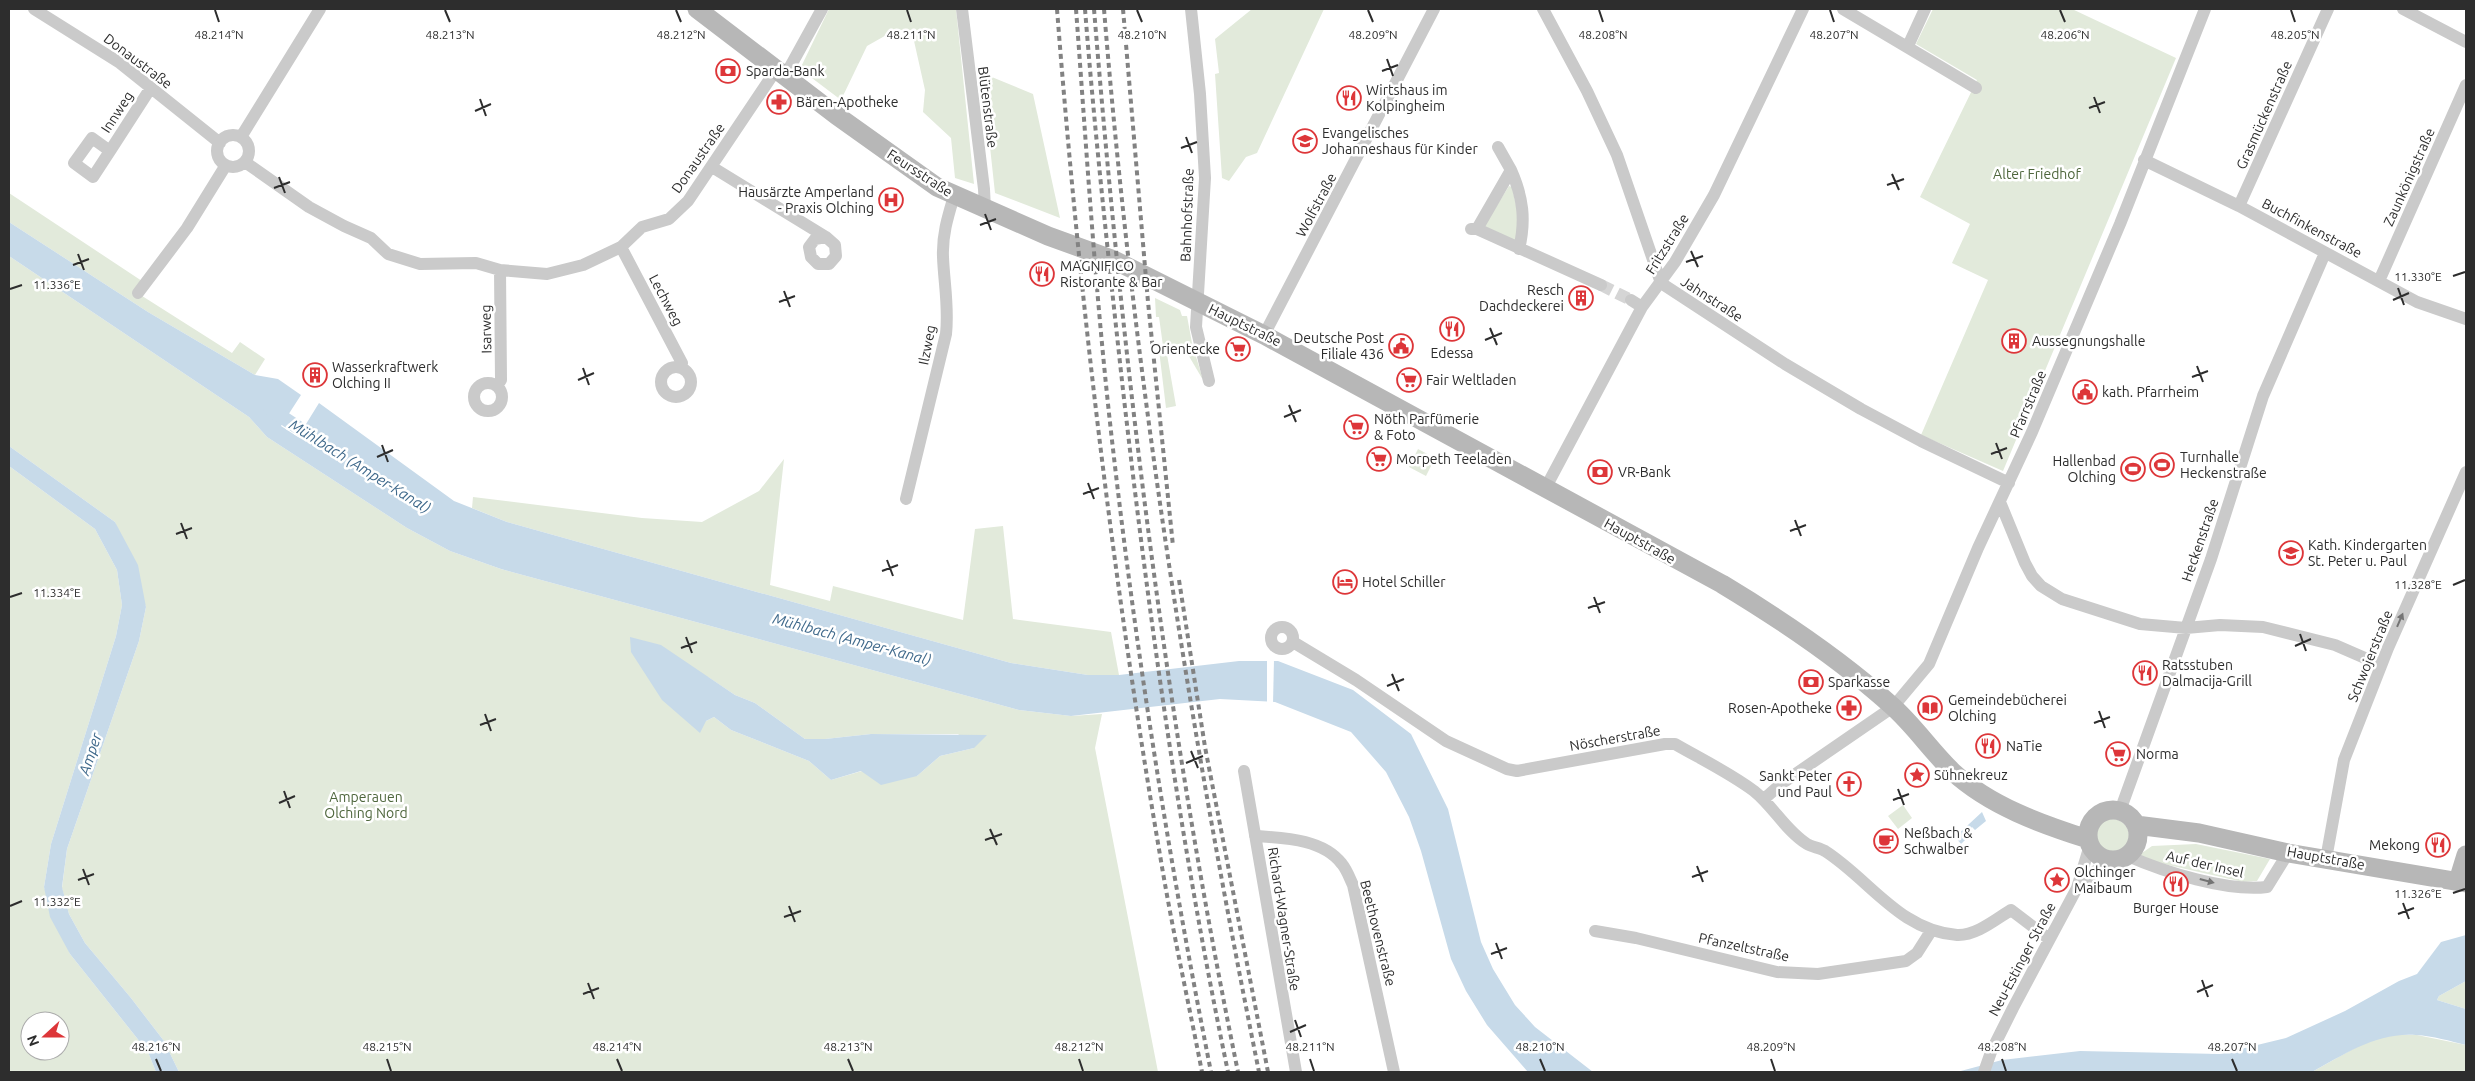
<svg xmlns="http://www.w3.org/2000/svg" width="2475" height="1081" font-family="Ubuntu,sans-serif">
<style>
.green{fill:#e2eadb;fill-rule:evenodd}
.water{fill:#c7dae9}
.pier{fill:#fff}
.lines{fill:none;stroke-linecap:round;stroke-linejoin:round}
.canal{stroke:#c7dae9;stroke-width:14}
.street-tunnel{stroke:#d5d5d5;stroke-width:12;stroke-dasharray:12 6;stroke-linecap:butt}
.street{stroke:#cacaca;stroke-width:12}
.secondary{stroke:#b7b7b7;stroke-width:19}
.rail{stroke:#828282;stroke-width:4;stroke-dasharray:5 4;stroke-linecap:butt}
.oneway{fill:#747474}
.ticks{fill:none;stroke:#2d2d2d;stroke-width:2}
.labels{text-anchor:middle;dominant-baseline:central;stroke-width:5;stroke-linejoin:round;paint-order:stroke}
.street-label{font-size:14px;fill:#2d2d2d;stroke:#fff}
.poi-label{font-size:14px;fill:#2d2d2d;stroke:#fff;text-anchor:start}
.park-label{font-size:14px;fill:#4e663c;stroke:#fff}
.water-label{font-size:15px;font-style:italic;fill:#3f698b;stroke:#fff}
.ticks-label{font-size:12px;text-anchor:middle;fill:#2d2d2d;stroke:#fff;stroke-width:5;stroke-linejoin:round;paint-order:stroke}
</style>
<rect width="100%" height="100%" fill="#fff"/>
<path class="green" d="M829,9H956L974,184L955,178L951,138L923,112L925,90L912,32L897,29L867,46L841,100L800,69Z
M1252,9H1324L1257,153L1246,157L1229,181L1222,178L1215,74L1219,73L1215,39Z
M1933,9H2072L2176,58L2003,471L1921,435L1988,280L1952,263L1970,224L1920,197L1977,80L1916,44Z
M982,73L1033,94L1060,218L995,193Z
M1509,186L1512,187L1519,219L1516,242L1484,226Z
M9,193L145,283L139,294L232,353L240,342L265,359L255,375L148,312L9,222Z
M9,256L249,417L267,437L407,528L450,551L501,569L1019,710L1071,716L1102,714L1095,748L1158,1072H179L164,1041L131,998L85,943L69,914L62,888L67,849L139,641L146,607L115,522L9,446ZM708,677L735,695L755,703L805,739H825L871,734H958L974,748L940,756L917,776L862,771L831,780L809,761L731,730L714,717L706,721Z
M1155,298L1180,310L1182,316H1187L1192,343L1203,380L1183,346L1166,349L1176,406L1166,408L1159,350L1163,346L1159,317H1156Z
M1418,449L1435,458L1426,476L1409,467Z
M784,459L770,585L830,601L833,586L963,620L975,529L1003,526L1013,619L1111,632L1119,675H1088L1011,663L507,522L472,508L473,497L642,518L702,522L759,491Z
M9,466L95,529L117,570L122,605L116,636L51,844L44,887L70,954L148,1052L156,1072H9ZM30,1021H60V1051H30Z
M1903,805L1912,818L1898,829L1888,816Z
M2095 836a17 17 0 1 1 34 0a17 17 0 1 1-34 0Z
M2196,844L2270,859L2257,881L2243,882L2155,862L2139,855L2152,846Z
M2466,981V1009L2437,1000L2439,996Z
M2387,1035H2417L2466,1045V1072H2312L2360,1045Z"/>
<path class="water" d="M9,222L148,312L255,375L278,379L301,395L281,426L298,437L319,403L454,501L507,522L1011,663L1088,675H1119L1239,661H1278L1353,690L1411,734L1448,809L1481,942L1493,969L1515,1005L1535,1027L1593,1072H1528L1487,1025L1466,991L1451,959L1421,851L1409,817L1386,772L1351,732L1275,702L1220,699L1071,716L1019,710L501,569L450,551L407,528L267,437L249,417L9,256Z
M9,446L115,522L138,565L146,607L139,641L67,849L62,887L69,914L85,943L131,998L164,1041L179,1072H156L148,1052L70,954L50,917L44,887L51,844L116,636L122,605L117,570L95,529L9,466Z
M630,637L661,645L735,695L755,703L805,739H825L871,734L987,735L974,748L940,756L917,776L881,785L861,771L831,780L809,761L731,730L714,717L706,721L700,733L662,700L631,652Z
M1982,812L1986,821L1975,830L1972,827L1969,831L1971,834L1961,844L1955,837Z
M2466,935V981L2439,996L2437,1000L2466,1009V1045C2450,1041 2433,1036 2416,1035C2377,1032 2345,1054 2312,1072H1957L2002,1060L2080,1051L2220,1054L2286,1038L2345,1011L2399,981L2417,974L2441,942Z"/>
<path class="pier" d="M1267,659H1274L1273,704H1267Z"/>
<g class="lines">
<path class="canal" d="M270,409L317,440"/>
<path class="street-tunnel" d="M1601,285L1631,300"/>
<path class="street" d="M34,9L120,63L220,143
M962,9L984,189L985,209
M1191,9L1200,94L1205,178L1196,327L1209,381
M1543,9L1587,91L1617,155L1661,283L1785,364L1861,409L1921,441L2009,483
M1843,9L1976,88
M2403,9L2466,42
M1908,46L1925,9
M790,67L822,9
M217 151a16 16 0 1 1 32 0a16 16 0 1 1-32 0Z
M241,137L320,9
M1498,147L1511,170
M110,151L93,177L74,163L92,138L110,151L150,89
M2144,160L2239,206L2417,302L2466,319
M245,162L309,207L344,226L371,238L388,254L420,264L476,263L500,270L547,274L583,265L621,247L642,227L669,219L688,201L776,70
M712,167L826,237L835,245L836,256L829,264H818L811,257L809,247L815,239L826,237
M2239,206L2328,9
M1471,229H1477L1601,285
M1477,229L1511,170C1523,197 1526,220 1519,249
M621,247L682,363L681,368
M2379,281L2466,85
M138,293L187,228L226,165
M1631,300L1642,307
M1264,335L1434,9
M661 382a15 15 0 1 1 30 0a15 15 0 1 1-30 0Z
M474 397a14 14 0 1 1 28 0a14 14 0 1 1-28 0Z
M497,386L501,380L500,270
M1545,489L1642,307L1675,262L1714,195L1803,9
M906,499L946,334C949,307 944,283 943,257C942,235 948,216 954,196
M2000,502L2025,563L2032,576L2041,586L2062,599L2140,624L2186,628L2220,625L2263,627L2335,645L2381,665
M1271 638a11 11 0 1 1 22 0a11 11 0 1 1-22 0Z
M1293,642L1356,680L1446,741L1507,769L1517,771L1665,744H1675C1701,759 1730,773 1754,791C1773,806 1786,831 1807,844C1812,847 1820,848 1825,851C1869,879 1900,931 1957,935C1976,936 1996,919 2011,910L2049,939
M1244,771L1296,1072
M1764,799L1781,784L1893,707L1929,664L1978,548L2032,432L2120,224L2205,9
M2120,811L2211,559L2263,396L2325,253
M1255,836C1285,838 1323,839 1342,864C1347,870 1350,879 1353,885L1394,1072
M2128,856C2164,872 2228,892 2267,887L2288,853
M2326,859L2344,760L2388,648L2466,472
M2077,888L2108,860
M1595,931L1636,938L1777,972L1818,974L1906,961L1917,953L1931,931
M1984,1072L1991,1052L2013,1008L2077,888L2090,845"/>
<path class="secondary" d="M697,9L836,115L937,187L1048,236L1114,260L1264,335L1722,584C1780,619 1840,659 1891,705C1914,725 1931,751 1953,772C1990,806 2041,824 2088,839
M2088 835a25 25 0 1 1 50 0a25 25 0 1 1-50 0Z
M2136,825L2199,833L2288,853L2466,883
M2458,881L2466,855"/>
<path class="rail" d="M1057,9C1079,292 1112,575 1160,855C1172,928 1188,1000 1202,1072
M1076,9C1087,156 1096,303 1113,449C1137,659 1170,866 1211,1072
M1085,9C1095,136 1109,263 1123,390C1149,618 1181,847 1228,1072
M1094,9C1123,365 1166,722 1238,1072
M1104,9C1133,366 1188,721 1259,1072
M1123,9L1148,302L1173,546
M1179,580L1205,747L1268,1072"/>
</g>
<defs><path id="oneway-solid" d="M-6-.8H1V-3.2L6.5 0L1 3.2V.8H-6Z" transform="scale(1.25)"/></defs>
<g class="oneway">
<use href="#oneway-solid" transform="translate(2400 620) rotate(-67)"/>
<use href="#oneway-solid" transform="translate(2207 881) rotate(15)"/>
</g>
<path class="ticks" d="M215,10L219,22M445,10L450,22M676,10L681,22M907,10L911,22M1137,10L1142,22M1368,10L1373,22M1599,10L1603,22M1830,10L1834,22M2060,10L2065,22M2291,10L2295,22M1387,59L1393,76M1382,71L1398,65M2094,97L2100,113M480,99L486,116M2089,108L2105,102M475,111L491,104M1186,137L1192,153M1181,148L1197,142M1892,174L1899,190M279,177L285,193M1887,185L1904,179M274,188L290,182M985,214L991,230M980,225L996,219M1691,251L1698,267M78,254L84,270M1686,262L1703,256M73,265L89,259M2453,276L2465,272M2398,288L2404,305M10,289L22,285M784,291L790,307M2393,300L2409,293M779,302L795,296M1490,328L1497,345M1485,340L1502,333M2197,366L2203,382M583,368L589,385M2192,377L2208,371M578,380L594,373M1289,405L1296,422M1284,417L1301,410M1996,443L2002,459M382,445L388,462M1991,454L2007,448M377,457L393,450M1088,483L1094,499M1083,494L1099,488M1795,520L1801,536M181,523L187,539M1790,531L1806,525M176,534L192,528M887,560L893,576M882,571L898,565M2453,585L2465,580M10,597L22,593M1594,597L1600,613M1588,608L1605,602M2300,634L2306,651M686,637L692,653M2295,646L2311,639M681,648L697,642M1392,674L1399,691M1387,686L1404,679M2099,711L2105,728M485,714L491,731M2094,723L2110,717M480,725L496,719M1191,751L1198,768M1186,763L1203,756M1898,789L1904,805M284,791L290,808M1893,800L1909,794M279,803L295,796M990,829L997,845M985,840L1002,834M1697,866L1703,882M83,869L89,885M1692,877L1708,871M78,880L94,874M2453,893L2465,889M2403,903L2409,919M10,906L22,901M789,906L795,922M2398,914L2414,908M784,917L801,911M1496,943L1502,959M1491,954L1507,948M2202,980L2208,997M588,983L594,999M2197,992L2213,985M583,994L599,988M1295,1020L1301,1037M1290,1032L1306,1025M156,1059L161,1071M387,1059L391,1071M617,1059L622,1071M848,1059L853,1071M1079,1059L1083,1071M1310,1059L1314,1071M1540,1059L1545,1071M1771,1059L1775,1071M2002,1059L2006,1071M2232,1059L2237,1071"/>
<defs>
<g id="bank-ring" transform="scale(1.25)"><circle r="9.5" fill="#fff" stroke="#dd3639" stroke-width="1.5"/><path d="M-6-4H6V4H-6ZM0-2.3a2.3 2.3 0 1 0 0 4.6a2.3 2.3 0 1 0 0-4.6Z" fill="#dd3639"/></g>
<g id="restaurant-ring" transform="scale(1.25)"><circle r="9.5" fill="#fff" stroke="#dd3639" stroke-width="1.5"/><path d="M-5-6h1v4h1v-4h1v4h1v-4h1v5L-1.5 .5V6h-2V.5L-5-1ZM5-6V6H3V1.5H1.5Q1.5-4 5-6Z" fill="#dd3639"/></g>
<g id="pharmacy-ring" transform="scale(1.25)"><circle r="9.5" fill="#fff" stroke="#dd3639" stroke-width="1.5"/><path d="M-2-6h4v4h4v4h-4v4h-4v-4h-4v-4h4Z" fill="#dd3639"/></g>
<g id="school-ring" transform="scale(1.25)"><circle r="9.5" fill="#fff" stroke="#dd3639" stroke-width="1.5"/><path d="M0-5L7-2L0 1L-7-2ZM-4 1L0 2.5L4 1V4Q0 6-4 4Z" fill="#dd3639"/></g>
<g id="hospital-ring" transform="scale(1.25)"><circle r="9.5" fill="#fff" stroke="#dd3639" stroke-width="1.5"/><path d="M-5-5h3v3.5h4V-5h3V5h-3V1.5h-4V5h-3Z" fill="#dd3639"/></g>
<g id="building-ring" transform="scale(1.25)"><circle r="9.5" fill="#fff" stroke="#dd3639" stroke-width="1.5"/><path d="M-4-6H4V6H1V3H-1V6H-4ZM-2.5-4.3h1.7v1.8h-1.7ZM.8-4.3h1.7v1.8H.8ZM-2.5-1h1.7V.8h-1.7ZM.8-1h1.7V.8H.8Z" fill="#dd3639"/></g>
<g id="civic-ring" transform="scale(1.25)"><circle r="9.5" fill="#fff" stroke="#dd3639" stroke-width="1.5"/><path d="M-.6-6.5H3V-4.5H.6V-3L4-1V1h2V6H-6V1h2V-1L-.6-3ZM-1.2 2.5V6h2.4V2.5Z" fill="#dd3639"/></g>
<g id="supermarket-ring" transform="scale(1.25)"><circle r="9.5" fill="#fff" stroke="#dd3639" stroke-width="1.5"/><path d="M-6-5.5h2.5l.6 2H6L4.5 2H-2.5L-4.4-4H-6ZM-1.5 3.2a1.3 1.3 0 1 0 .1 0ZM3 3.2a1.3 1.3 0 1 0 .1 0Z" fill="#dd3639"/></g>
<g id="stadium-ring" transform="scale(1.25)"><circle r="9.5" fill="#fff" stroke="#dd3639" stroke-width="1.5"/><path d="M0-5a6.5 5 0 1 0 0 10a6.5 5 0 1 0 0-10ZM-3.5-1.8h7v3.6h-7Z" fill="#dd3639"/></g>
<g id="hotel-ring" transform="scale(1.25)"><circle r="9.5" fill="#fff" stroke="#dd3639" stroke-width="1.5"/><path d="M-6-4.5h1.5V1H6V5H4.5V3h-9V5H-6ZM-4 0a1.8 1.8 0 1 1 3.6 0ZM.5 0V-2.5h3Q6-2.5 6 0Z" fill="#dd3639"/></g>
<g id="library-ring" transform="scale(1.25)"><circle r="9.5" fill="#fff" stroke="#dd3639" stroke-width="1.5"/><path d="M-6-4Q-3-5.5-.7-3.5V5Q-3 3-6 4ZM6-4Q3-5.5 .7-3.5V5Q3 3 6 4Z" fill="#dd3639"/></g>
<g id="sight-ring" transform="scale(1.25)"><circle r="9.5" fill="#fff" stroke="#dd3639" stroke-width="1.5"/><path d="M0-6L1.8-2.2L6-1.7L2.9 1.2L3.7 5.4L0 3.3L-3.7 5.4L-2.9 1.2L-6-1.7L-1.8-2.2Z" fill="#dd3639"/></g>
<g id="church-ring" transform="scale(1.25)"><circle r="9.5" fill="#fff" stroke="#dd3639" stroke-width="1.5"/><path d="M-1.2-6h2.4v3.5h3.3v2.4h-3.3V6h-2.4V-.1h-3.3v-2.4h3.3Z" fill="#dd3639"/></g>
<g id="cafe-ring" transform="scale(1.25)"><circle r="9.5" fill="#fff" stroke="#dd3639" stroke-width="1.5"/><path d="M-5.5-4.5H6V0H3Q3 3.5 0 3.5H-2.5Q-5.5 3.5-5.5 0ZM3-3.2v2h1.7v-2ZM-6 4.5H4V6H-6Z" fill="#dd3639"/></g>
</defs>
<g fill-rule="evenodd">
<use href="#bank-ring" x="728" y="71"/>
<use href="#restaurant-ring" x="1349" y="98"/>
<use href="#pharmacy-ring" x="779" y="102"/>
<use href="#school-ring" x="1305" y="141"/>
<use href="#hospital-ring" x="891" y="200"/>
<use href="#restaurant-ring" x="1042" y="274"/>
<use href="#building-ring" x="1581" y="298"/>
<use href="#restaurant-ring" x="1452" y="329"/>
<use href="#building-ring" x="2014" y="341"/>
<use href="#civic-ring" x="1401" y="346"/>
<use href="#supermarket-ring" x="1238" y="349"/>
<use href="#building-ring" x="315" y="375"/>
<use href="#supermarket-ring" x="1409" y="380"/>
<use href="#civic-ring" x="2085" y="392"/>
<use href="#supermarket-ring" x="1356" y="427"/>
<use href="#supermarket-ring" x="1379" y="459"/>
<use href="#stadium-ring" x="2162" y="465"/>
<use href="#stadium-ring" x="2133" y="469"/>
<use href="#bank-ring" x="1600" y="472"/>
<use href="#school-ring" x="2291" y="553"/>
<use href="#hotel-ring" x="1345" y="582"/>
<use href="#restaurant-ring" x="2145" y="673"/>
<use href="#bank-ring" x="1811" y="682"/>
<use href="#pharmacy-ring" x="1849" y="708"/>
<use href="#library-ring" x="1930" y="708"/>
<use href="#restaurant-ring" x="1988" y="746"/>
<use href="#supermarket-ring" x="2118" y="754"/>
<use href="#sight-ring" x="1917" y="775"/>
<use href="#church-ring" x="1849" y="784"/>
<use href="#cafe-ring" x="1886" y="841"/>
<use href="#restaurant-ring" x="2438" y="845"/>
<use href="#sight-ring" x="2057" y="880"/>
<use href="#restaurant-ring" x="2176" y="884"/>
</g>
<g class="labels">
<g class="street-label">
<text transform="translate(138 61) rotate(37)">Donaustraße</text>
<text transform="translate(988 107) rotate(83)">Blütenstraße</text>
<text transform="translate(117 112) rotate(-57)">Innweg</text>
<text transform="translate(2264 115) rotate(-66)">Grasmückenstraße</text>
<text transform="translate(698 158) rotate(-55)">Donaustraße</text>
<text transform="translate(920 173) rotate(33)">Feursstraße</text>
<text transform="translate(2409 177) rotate(-66)">Zaunkönigstraße</text>
<text transform="translate(1316 205) rotate(-62)">Wolfstraße</text>
<text transform="translate(1187 215) rotate(-88)">Bahnhofstraße</text>
<text transform="translate(2312 228) rotate(28)">Buchfinkenstraße</text>
<text transform="translate(1667 244) rotate(-58)">Fritzstraße</text>
<text transform="translate(1712 299) rotate(33)">Jahnstraße</text>
<text transform="translate(666 300) rotate(62)">Lechweg</text>
<text transform="translate(1245 325) rotate(26)">Hauptstraße</text>
<text transform="translate(486 329) rotate(-91)">Isarweg</text>
<text transform="translate(927 345) rotate(-79)">Ilzweg</text>
<text transform="translate(2028 404) rotate(-67)">Pfarrstraße</text>
<text transform="translate(2200 540) rotate(-71)">Heckenstraße</text>
<text transform="translate(1640 541) rotate(29)">Hauptstraße</text>
<text transform="translate(2370 656) rotate(-68)">Schwojerstraße</text>
<text transform="translate(1615 738) rotate(-10)">Nöscherstraße</text>
<text transform="translate(2326 858) rotate(10)">Hauptstraße</text>
<text transform="translate(2205 864) rotate(13)">Auf der Insel</text>
<text transform="translate(1284 919) rotate(81)">Richard-Wagner-Straße</text>
<text transform="translate(1378 933) rotate(76)">Beethovenstraße</text>
<text transform="translate(1744 947) rotate(12)">Pfanzeltstraße</text>
<text transform="translate(2022 959) rotate(-62)">Neu-Estinger Straße</text>
</g>
<g class="poi-label">
<text x="746" y="71">Sparda-Bank</text>
<text x="1366" y="90">Wirtshaus im<tspan x="1366" dy="16">Kolpingheim</tspan></text>
<text x="796" y="102">Bären-Apotheke</text>
<text x="1322" y="133">Evangelisches<tspan x="1322" dy="16">Johanneshaus für Kinder</tspan></text>
<text x="874" y="192" text-anchor="end">Hausärzte Amperland<tspan x="874" dy="16">- Praxis Olching</tspan></text>
<text x="1060" y="266">MAGNIFICO<tspan x="1060" dy="16">Ristorante &amp; Bar</tspan></text>
<text x="1564" y="290" text-anchor="end">Resch<tspan x="1564" dy="16">Dachdeckerei</tspan></text>
<text x="1384" y="338" text-anchor="end">Deutsche Post<tspan x="1384" dy="16">Filiale 436</tspan></text>
<text x="2032" y="341">Aussegnungshalle</text>
<text x="1220" y="349" text-anchor="end">Orientecke</text>
<text x="1452" y="353" text-anchor="middle">Edessa</text>
<text x="332" y="367">Wasserkraftwerk<tspan x="332" dy="16">Olching II</tspan></text>
<text x="1426" y="380">Fair Weltladen</text>
<text x="2102" y="392">kath. Pfarrheim</text>
<text x="1374" y="419">Nöth Parfümerie<tspan x="1374" dy="16">&amp; Foto</tspan></text>
<text x="2180" y="457">Turnhalle<tspan x="2180" dy="16">Heckenstraße</tspan></text>
<text x="1396" y="459">Morpeth Teeladen</text>
<text x="2116" y="461" text-anchor="end">Hallenbad<tspan x="2116" dy="16">Olching</tspan></text>
<text x="1618" y="472">VR-Bank</text>
<text x="2308" y="545">Kath. Kindergarten<tspan x="2308" dy="16">St. Peter u. Paul</tspan></text>
<text x="1362" y="582">Hotel Schiller</text>
<text x="2162" y="665">Ratsstuben<tspan x="2162" dy="16">Dalmacija-Grill</tspan></text>
<text x="1828" y="682">Sparkasse</text>
<text x="1948" y="700">Gemeindebücherei<tspan x="1948" dy="16">Olching</tspan></text>
<text x="1832" y="708" text-anchor="end">Rosen-Apotheke</text>
<text x="2006" y="746">NaTie</text>
<text x="2136" y="754">Norma</text>
<text x="1934" y="775">Sühnekreuz</text>
<text x="1832" y="776" text-anchor="end">Sankt Peter<tspan x="1832" dy="16">und Paul</tspan></text>
<text x="1904" y="833">Neßbach &amp;<tspan x="1904" dy="16">Schwalber</tspan></text>
<text x="2420" y="845" text-anchor="end">Mekong</text>
<text x="2074" y="872">Olchinger<tspan x="2074" dy="16">Maibaum</tspan></text>
<text x="2176" y="908" text-anchor="middle">Burger House</text>
</g>
<g class="park-label">
<text x="2037" y="174">Alter Friedhof</text>
<text x="366" y="797">Amperauen<tspan x="366" dy="16">Olching Nord</tspan></text>
</g>
<g class="water-label">
<text transform="translate(360 466) rotate(32)">Mühlbach (Amper-Kanal)</text>
<text transform="translate(852 639) rotate(15)">Mühlbach (Amper-Kanal)</text>
<text transform="translate(90 754) rotate(-72)">Amper</text>
</g>
</g>
<g class="ticks-label">
<text x="219" y="39">48.214°N</text>
<text x="450" y="39">48.213°N</text>
<text x="681" y="39">48.212°N</text>
<text x="911" y="39">48.211°N</text>
<text x="1142" y="39">48.210°N</text>
<text x="1373" y="39">48.209°N</text>
<text x="1603" y="39">48.208°N</text>
<text x="1834" y="39">48.207°N</text>
<text x="2295" y="39">48.205°N</text>
<text x="2065" y="39">48.206°N</text>
<text x="2418" y="281">11.330°E</text>
<text x="57" y="289">11.336°E</text>
<text x="2418" y="589">11.328°E</text>
<text x="57" y="597">11.334°E</text>
<text x="2418" y="898">11.326°E</text>
<text x="57" y="906">11.332°E</text>
<text x="156" y="1051">48.216°N</text>
<text x="387" y="1051">48.215°N</text>
<text x="617" y="1051">48.214°N</text>
<text x="848" y="1051">48.213°N</text>
<text x="1079" y="1051">48.212°N</text>
<text x="1310" y="1051">48.211°N</text>
<text x="1540" y="1051">48.210°N</text>
<text x="1771" y="1051">48.209°N</text>
<text x="2002" y="1051">48.208°N</text>
<text x="2232" y="1051">48.207°N</text>
</g>
<rect width="2475" height="1081" fill="none" stroke="#2d2d2d" stroke-width="20"/>
<g transform="translate(45 1036) rotate(249)"><circle r="24" fill="#ffffff" stroke="#ababab"/>
<path d="M0-4L9 19L0 12L-9 19Z" fill="#dd3639"/>
<text y="-8" font-size="14" font-weight="bold" text-anchor="middle" fill="#2d2d2d">N</text>
</g>
</svg>
